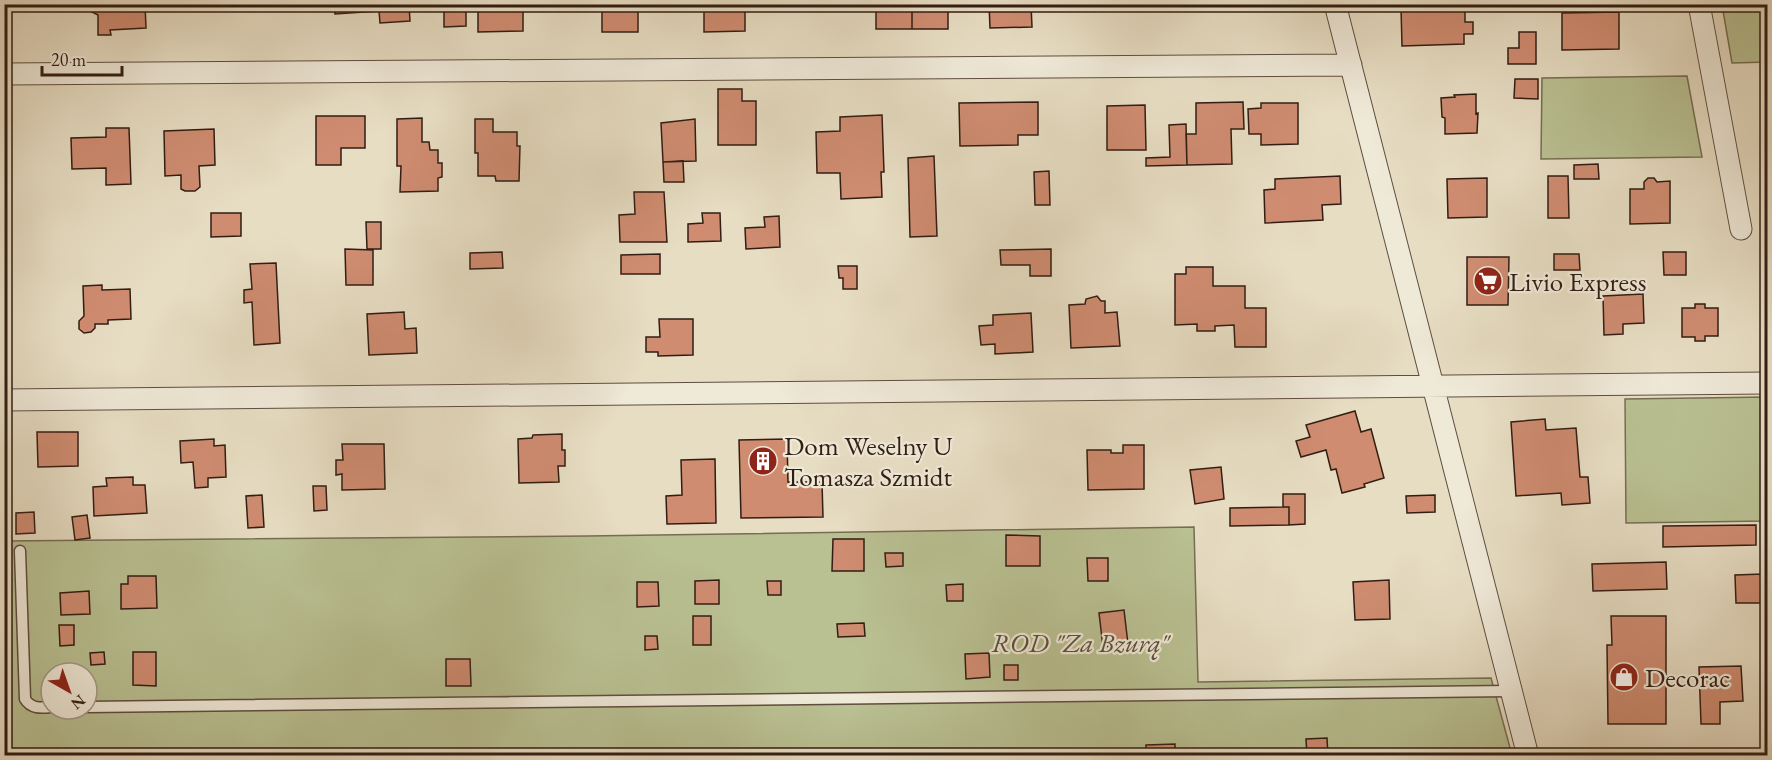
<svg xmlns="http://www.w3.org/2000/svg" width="1772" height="760" font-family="'EB Garamond',serif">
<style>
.green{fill:#b9c092;stroke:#766e52;stroke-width:1.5;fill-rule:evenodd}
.building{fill:#cf8c71;stroke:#321d13;stroke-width:1.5}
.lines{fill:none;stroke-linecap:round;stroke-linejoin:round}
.lane-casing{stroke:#5f4d3f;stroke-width:13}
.street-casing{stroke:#5f4d3f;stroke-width:23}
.lane{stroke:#efe9d8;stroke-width:10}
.street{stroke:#efe9d8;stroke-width:21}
.labels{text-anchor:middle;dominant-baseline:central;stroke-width:4.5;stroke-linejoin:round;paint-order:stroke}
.poi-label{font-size:27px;fill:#321d13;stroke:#efe9d8;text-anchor:start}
.park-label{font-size:27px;font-style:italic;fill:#5a4e39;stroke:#efe9d8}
</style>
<rect width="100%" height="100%" fill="#e7ddc3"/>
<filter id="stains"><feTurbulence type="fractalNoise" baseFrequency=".00333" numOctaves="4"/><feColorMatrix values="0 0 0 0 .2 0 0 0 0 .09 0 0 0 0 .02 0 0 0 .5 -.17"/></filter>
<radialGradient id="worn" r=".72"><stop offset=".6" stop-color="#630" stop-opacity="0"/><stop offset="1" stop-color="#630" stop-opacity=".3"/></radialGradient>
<path class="green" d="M1722,5H1767V62L1732,63Z
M1687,76L1702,157L1541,159L1542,78Z
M1767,397V521L1626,523L1625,399Z
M1194,527L1198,682L1491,678L1512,755H5L4,541L587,536ZM51,673H87V709H51Z"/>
<path class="building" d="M98,4H145L146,28L110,30L111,35H98V15L92,12L98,9Z
M334,4H409L410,21L380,23L379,11L335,14Z
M444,4H523V31L478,32V10H466V26L444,27Z
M602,4H638V32H602Z
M704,4H745V31L704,32Z
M788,4H819V11H788Z
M876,4H912V29H876Z
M912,4H948V29H912Z
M989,4H1031L1032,27L990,28Z
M1465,6V22H1473V34H1464V44L1402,46L1401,8Z
M1619,12V49L1562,50V13Z
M1519,32H1536V64H1508V48H1519Z
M1515,79H1538V99L1514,98Z
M718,89H742V101H756V145H718Z
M1476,94V114L1478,113L1477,133L1445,134V118L1442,117L1441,98L1455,97L1454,95Z
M1038,102V135H1018V145L960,146L959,103Z
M1243,102L1244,129H1231L1232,164L1187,165L1186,134H1196V103Z
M1261,103H1298V144L1261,145V134H1249L1248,109L1261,108Z
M1145,105L1146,150H1107V106Z
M882,115L884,172H881L882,197L841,199L840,173H817L816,132L840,131V117Z
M316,116H365V148H341V165H316Z
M422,118V142H429L430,150H438V163H442V177L438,178V191L400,192L401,166H397V119Z
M475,119H493V132H517V146H520L519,181H496L495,176H478V153H475Z
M695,119L696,161L663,162L661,123Z
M1186,124L1187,165L1146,166V158L1170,157L1169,125Z
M106,128H129L131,184L106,185V168L72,169L71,138L106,137Z
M214,129L215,165L199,166L200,187L195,191H185L181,189V175L165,176L164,131Z
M934,156L937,236L910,237L908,158Z
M683,161L684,182H664L663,162Z
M1598,164L1599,179H1574V165Z
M1049,171L1050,205H1035L1034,172Z
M1340,176L1341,204L1322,205L1323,220L1265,223L1264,190L1275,189V179Z
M1548,176H1568L1569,218H1548Z
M1487,178V217L1448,218L1447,179Z
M1648,178H1654L1657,182L1670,181V223L1630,224V189H1644V182Z
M634,192H664L667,242H620L619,215L635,214Z
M211,213H241V236L211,237Z
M702,213H720L721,241L688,242V224L703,223Z
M779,216L780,247L746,249L745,228L765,227L764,217Z
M366,222H381V249H367Z
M345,249L373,250V285H346Z
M1051,249V276H1030V265H1001L1000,250Z
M502,252L503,268L470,269V253Z
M1663,252H1686V275H1664Z
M660,254V274H621V255Z
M1554,254H1579L1580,270H1554Z
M1467,257H1509L1508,305H1467Z
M276,263L280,343L254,345L252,302L244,303V290L252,289L250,264Z
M838,266H857V289H843V278H839Z
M1186,267H1213V286H1245V308H1266V347H1235L1234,325L1215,326V331H1197V324L1175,325V274H1186Z
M102,285V290L130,289L131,319L108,320V324H95V328L91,332L84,333L79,329V321L84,316L83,286Z
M1643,294L1644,323L1623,324V334L1604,335L1603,296Z
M1097,296L1101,301H1105V313L1117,312L1120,346L1071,348L1069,305L1085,304L1086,299Z
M1695,304H1705V308H1718V336H1705V341H1695V337H1682V308H1695Z
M404,312L405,329L416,328L417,353L369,355L367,314Z
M1031,313L1033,352L995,354V344L981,345L979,326L993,325V315Z
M659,319H693V355L658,356V352H646V337H660Z
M1355,411L1361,432L1371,429L1384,478L1364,484L1365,487L1342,493L1336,469L1331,470L1326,450L1301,457L1296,441L1310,437L1306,425Z
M1545,419L1546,430L1576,428L1580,477H1588L1590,503L1562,505L1561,493L1516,496L1511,422Z
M37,432H78V466L38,467Z
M562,434V450H565V466H558L559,482L519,483L518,439L532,438L533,435Z
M214,439V446L225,445L226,477L208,478V487L195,488L193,462L181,463L180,441Z
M787,439L788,482H822L823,517L741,518L739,440Z
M342,444H384L385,489L342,490V474L336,475V460H343Z
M1123,445H1144V489L1088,490L1087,450H1111V453H1123Z
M715,459L716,523L667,524L666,496L682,495L681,460Z
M1221,467L1224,499L1195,504L1190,470Z
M133,477V485H145L147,513L94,516L93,487L107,486L106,478Z
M313,486H326L327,510L314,511Z
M1283,494H1305V524L1289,525V507H1283Z
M262,495L264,527L248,528L246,496Z
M1435,495V512L1407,513L1406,496Z
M1283,507H1289V525L1230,526V508Z
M34,512L35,533L16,534V513Z
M87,515L90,538L75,540L72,517Z
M1756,525V545L1663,547V526Z
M1006,535L1040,536V566H1006Z
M833,539H864V571H832Z
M885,553H903V566L886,567Z
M1087,558H1108V581H1088Z
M1666,562L1667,589L1593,591L1592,564Z
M1763,574L1764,603H1736L1735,575Z
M128,576H156L157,608L121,609V584H128Z
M719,580V604H695V581Z
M1389,580L1390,619L1355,620L1353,582Z
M767,581H781V595H768Z
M637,582H658L659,606L637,607Z
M963,584V601H947L946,585Z
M89,591L90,614L61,615L60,593Z
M1124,610L1128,644L1103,647L1099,613Z
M693,616H711V645H693Z
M1611,616H1666V724H1608L1607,645H1612Z
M864,623L865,636L838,637L837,624Z
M59,625H74V645L60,646Z
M645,636H657L658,649L645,650Z
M104,652L105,664L91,665L90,653Z
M133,652H156V686L133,685Z
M989,653L990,677L966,679L965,654Z
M446,659H470L471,686H446Z
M1004,665H1018V680H1004Z
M1741,666L1743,701L1720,702V724H1701L1699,667Z
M1327,738L1328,756H1307L1306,739Z
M1175,744V756H1146V745Z"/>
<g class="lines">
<g class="lane-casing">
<path id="lane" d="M20,551L25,699C31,709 41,708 51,707
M87,707L1510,691"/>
</g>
<g class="street-casing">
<path id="street" d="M1335,4L1528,756
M1699,4L1741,229
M4,74L1351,65
M4,400L1768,383"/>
</g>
<use href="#lane" class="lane"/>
<use href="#street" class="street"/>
</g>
<defs>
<g id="supermarket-disc" transform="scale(1.5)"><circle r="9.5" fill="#8f2418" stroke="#efe9d8"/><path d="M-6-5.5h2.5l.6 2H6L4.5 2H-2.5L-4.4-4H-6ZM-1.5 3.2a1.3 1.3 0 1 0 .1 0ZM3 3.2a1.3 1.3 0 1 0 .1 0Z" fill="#fff"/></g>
<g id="building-disc" transform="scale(1.5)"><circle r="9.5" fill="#8f2418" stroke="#efe9d8"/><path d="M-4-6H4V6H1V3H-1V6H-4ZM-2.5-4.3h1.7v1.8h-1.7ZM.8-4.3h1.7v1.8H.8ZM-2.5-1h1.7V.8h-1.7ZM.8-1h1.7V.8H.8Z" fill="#fff"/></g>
<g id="shop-disc" transform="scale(1.5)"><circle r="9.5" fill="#8f2418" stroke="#efe9d8"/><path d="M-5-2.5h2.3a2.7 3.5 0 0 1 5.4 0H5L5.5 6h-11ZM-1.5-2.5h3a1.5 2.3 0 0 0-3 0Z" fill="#fff"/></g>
</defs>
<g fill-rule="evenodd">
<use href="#supermarket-disc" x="1488" y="281"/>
<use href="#building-disc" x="763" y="461"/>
<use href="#shop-disc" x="1624" y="677"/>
</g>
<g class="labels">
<g class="poi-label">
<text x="1509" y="281">Livio Express</text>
<text x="784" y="445">Dom Weselny U<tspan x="784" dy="31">Tomasza Szmidt</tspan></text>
<text x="1645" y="677">Decorac</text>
</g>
<g class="park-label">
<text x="1080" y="642">ROD "Za Bzurą"</text>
</g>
</g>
<rect width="1772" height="760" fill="none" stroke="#e7ddc3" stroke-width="24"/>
<rect x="6" y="6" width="1760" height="748" fill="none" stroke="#321d13" stroke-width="3"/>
<rect x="12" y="12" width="1748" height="736" fill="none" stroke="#321d13" stroke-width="1.5"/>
<g transform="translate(69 691) rotate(140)"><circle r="28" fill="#efe9d8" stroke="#a39789" stroke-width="1.5"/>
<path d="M0-4.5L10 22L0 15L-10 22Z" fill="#8f2418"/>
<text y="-9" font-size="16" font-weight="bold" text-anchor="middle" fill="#321d13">N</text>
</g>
<path d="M42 66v9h80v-9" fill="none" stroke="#321d13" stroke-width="3"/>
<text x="51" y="66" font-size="18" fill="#321d13" stroke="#efe9d8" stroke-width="4.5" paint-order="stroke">20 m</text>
<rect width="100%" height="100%" filter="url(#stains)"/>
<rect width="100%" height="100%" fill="url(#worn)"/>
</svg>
